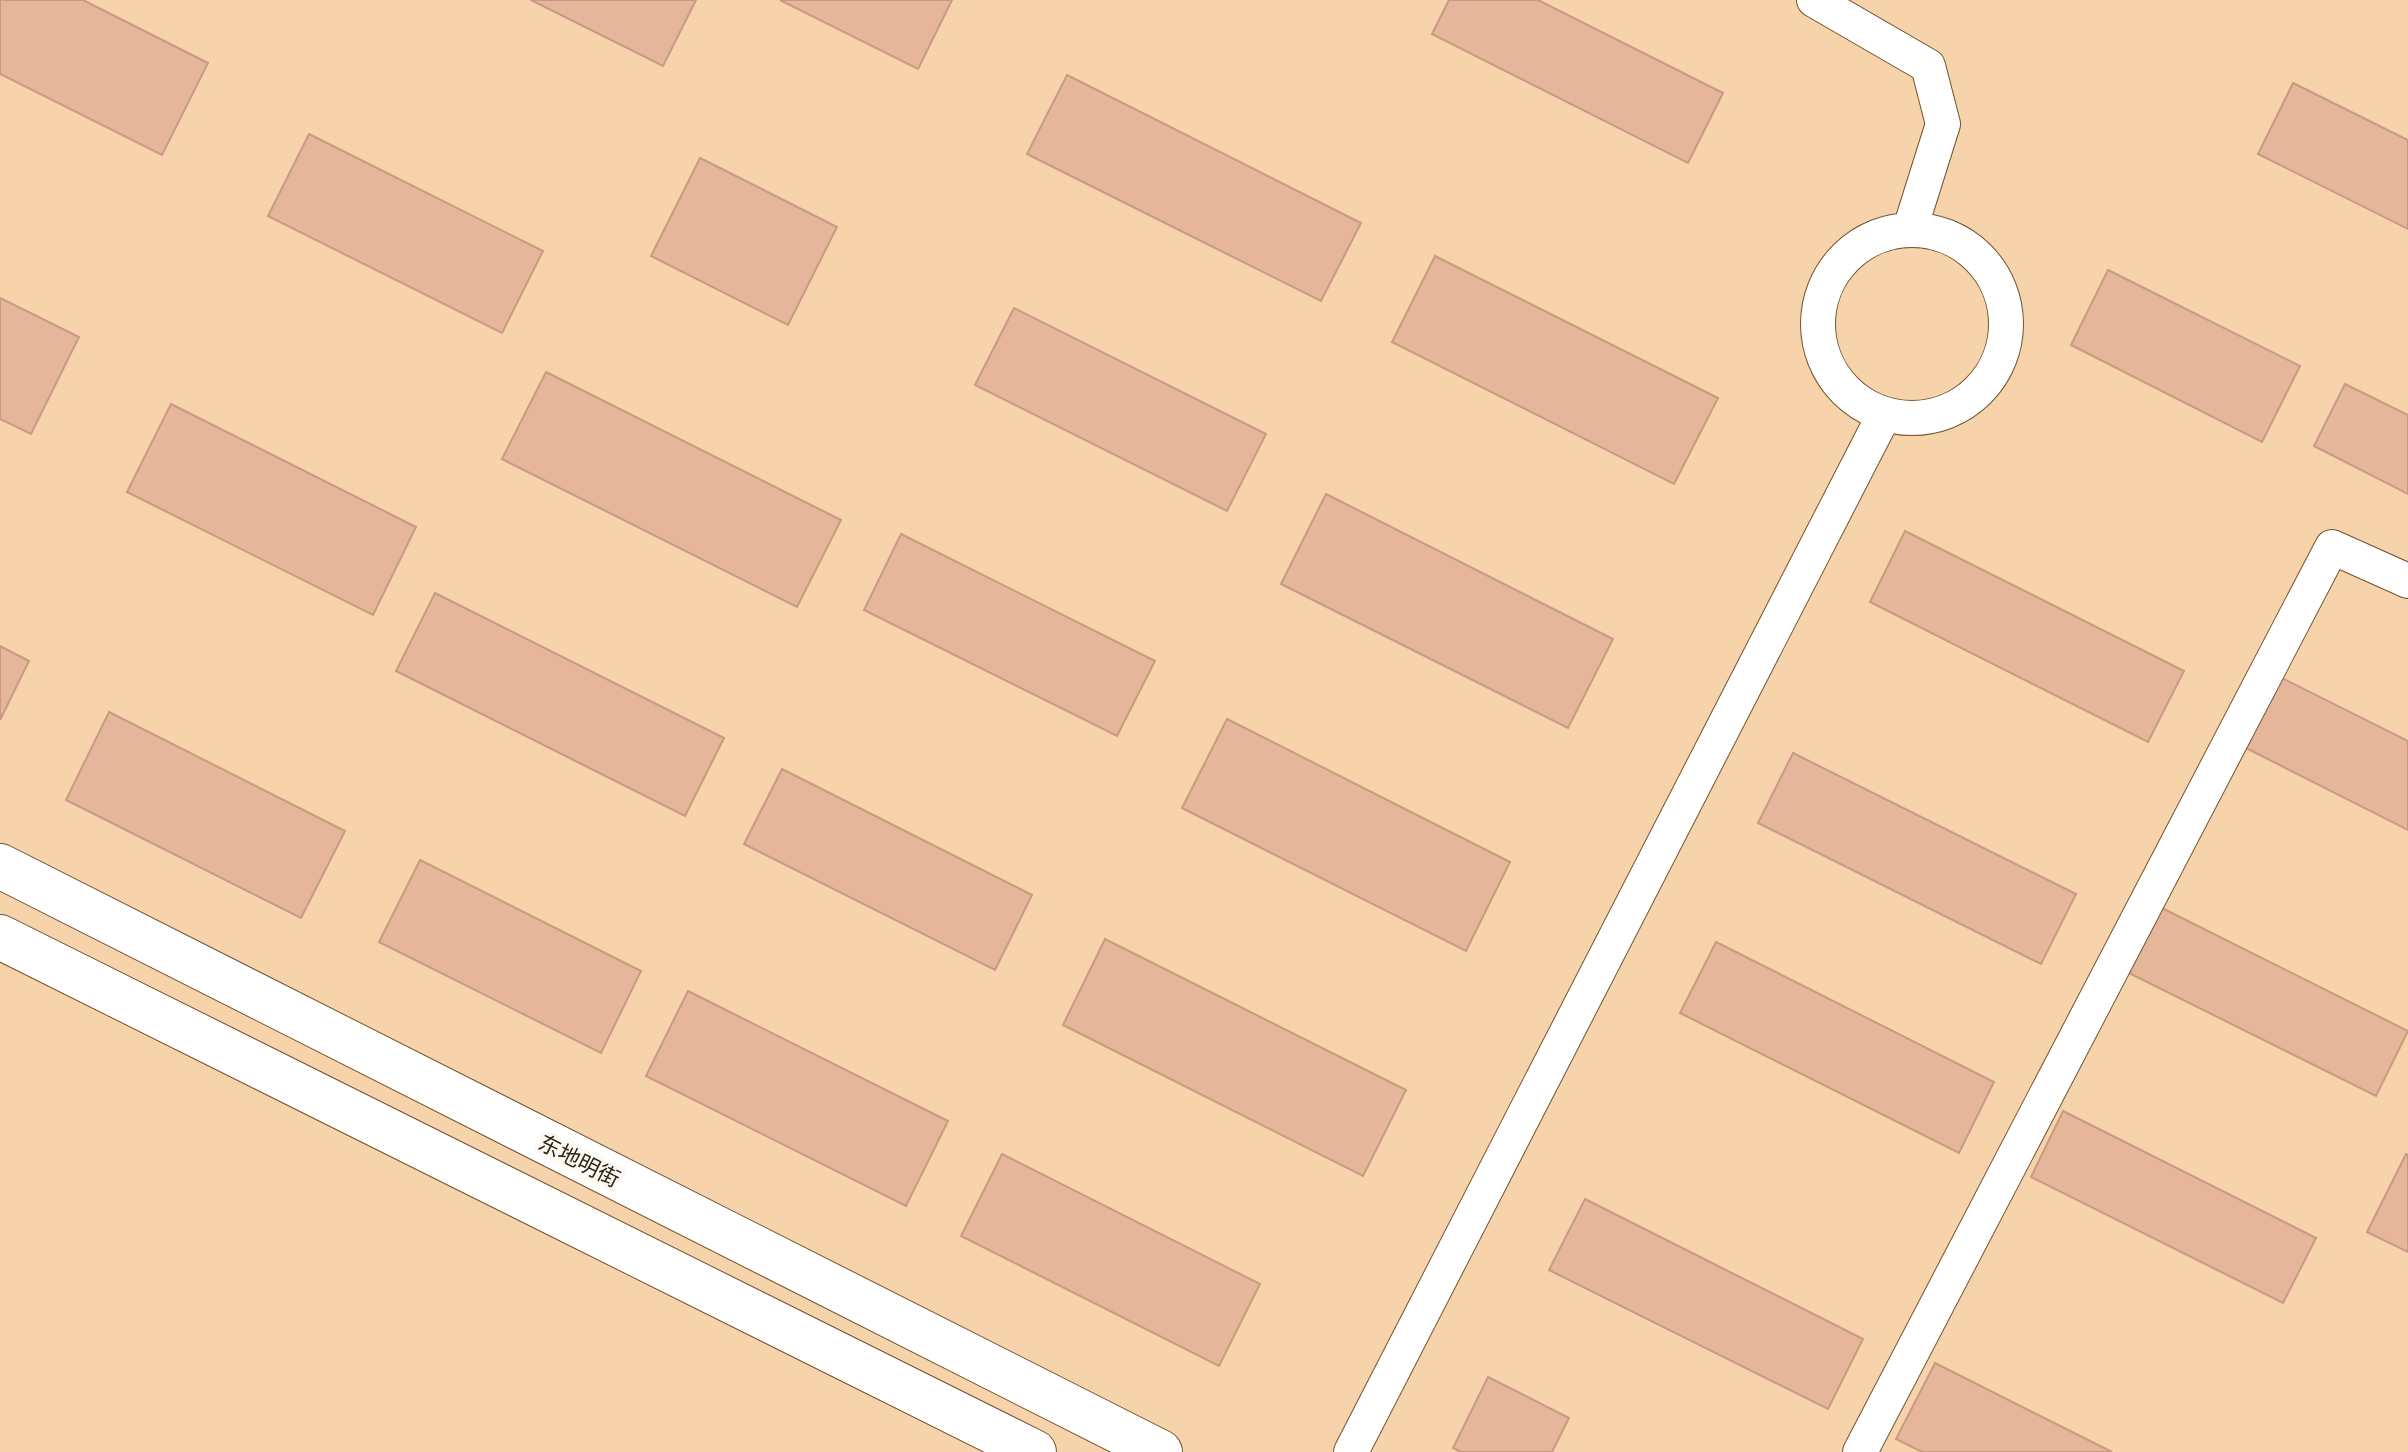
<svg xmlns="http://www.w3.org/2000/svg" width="2408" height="1452" font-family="Poppins,'Noto Sans SC',sans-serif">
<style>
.building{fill:#e6b69b;stroke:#c89a80;stroke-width:2}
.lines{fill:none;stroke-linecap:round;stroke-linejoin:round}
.minor-casing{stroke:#73542f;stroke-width:36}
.secondary-casing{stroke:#73542f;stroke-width:46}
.minor{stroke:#fff;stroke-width:34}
.secondary{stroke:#fff;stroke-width:44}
.labels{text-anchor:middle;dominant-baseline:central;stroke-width:8;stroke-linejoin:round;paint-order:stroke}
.street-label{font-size:22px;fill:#302313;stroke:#fdfaf6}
</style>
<rect width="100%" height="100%" fill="#f6d3aa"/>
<path class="building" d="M0,0H83L208,63L162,155L0,74Z
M531,0H696L663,66Z
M780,0H952L918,69Z
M1449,0H1538L1723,93L1688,163L1432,34Z
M1067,75L1361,223L1321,301L1027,154Z
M2293,83L2408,140V229L2258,154Z
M309,134L543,251L502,333L268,216Z
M700,158L837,227L788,325L651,256Z
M1435,256L1718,398L1674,484L1392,342Z
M2108,270L2300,366L2262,442L2071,345Z
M0,298L79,337L31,434L0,419Z
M1014,308L1266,434L1227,511L975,385Z
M546,372L841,520L797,607L502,459Z
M2345,384L2408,415V494L2314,446Z
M171,404L416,527L373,615L127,492Z
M1326,494L1613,639L1568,728L1281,584Z
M1905,531L2184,671L2148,742L1870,602Z
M901,534L1155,661L1117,736L864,610Z
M435,593L724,738L685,816L396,671Z
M0,646L29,661L0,720Z
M2280,677L2408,741V830L2244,747Z
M109,712L345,831L301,918L66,800Z
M1227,719L1510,862L1466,951L1182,808Z
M1793,753L2076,894L2041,964L1758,823Z
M782,769L1032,895L995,970L744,844Z
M420,860L641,971L601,1053L379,942Z
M2156,905L2408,1031L2376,1096L2123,970Z
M1105,939L1406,1090L1363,1176L1063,1025Z
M1716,942L1994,1082L1959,1153L1680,1013Z
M688,991L948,1121L906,1206L646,1076Z
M2063,1111L2316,1238L2283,1303L2031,1177Z
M1002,1154L1260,1284L1219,1366L961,1236Z
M2406,1154L2408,1155V1252L2367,1232Z
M1585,1199L1863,1339L1828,1409L1549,1270Z
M1935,1363L2112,1452H1922L1896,1439Z
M1488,1377L1569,1418L1552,1452H1461L1453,1448Z"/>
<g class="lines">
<g class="minor-casing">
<path id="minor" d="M1814,0L1928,66L1943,124L1910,229
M1818 324a94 94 0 1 1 188 0a94 94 0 1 1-188 0Z
M1351,1452L1884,415
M1860,1452L2332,547L2408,581"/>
</g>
<g class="secondary-casing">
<path id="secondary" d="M0,866L1160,1452
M0,937L1034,1452"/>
</g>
<use href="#minor" class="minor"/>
<use href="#secondary" class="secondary"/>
</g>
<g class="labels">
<g class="street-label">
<text transform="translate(579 1161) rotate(27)">东地明街</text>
</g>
</g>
</svg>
